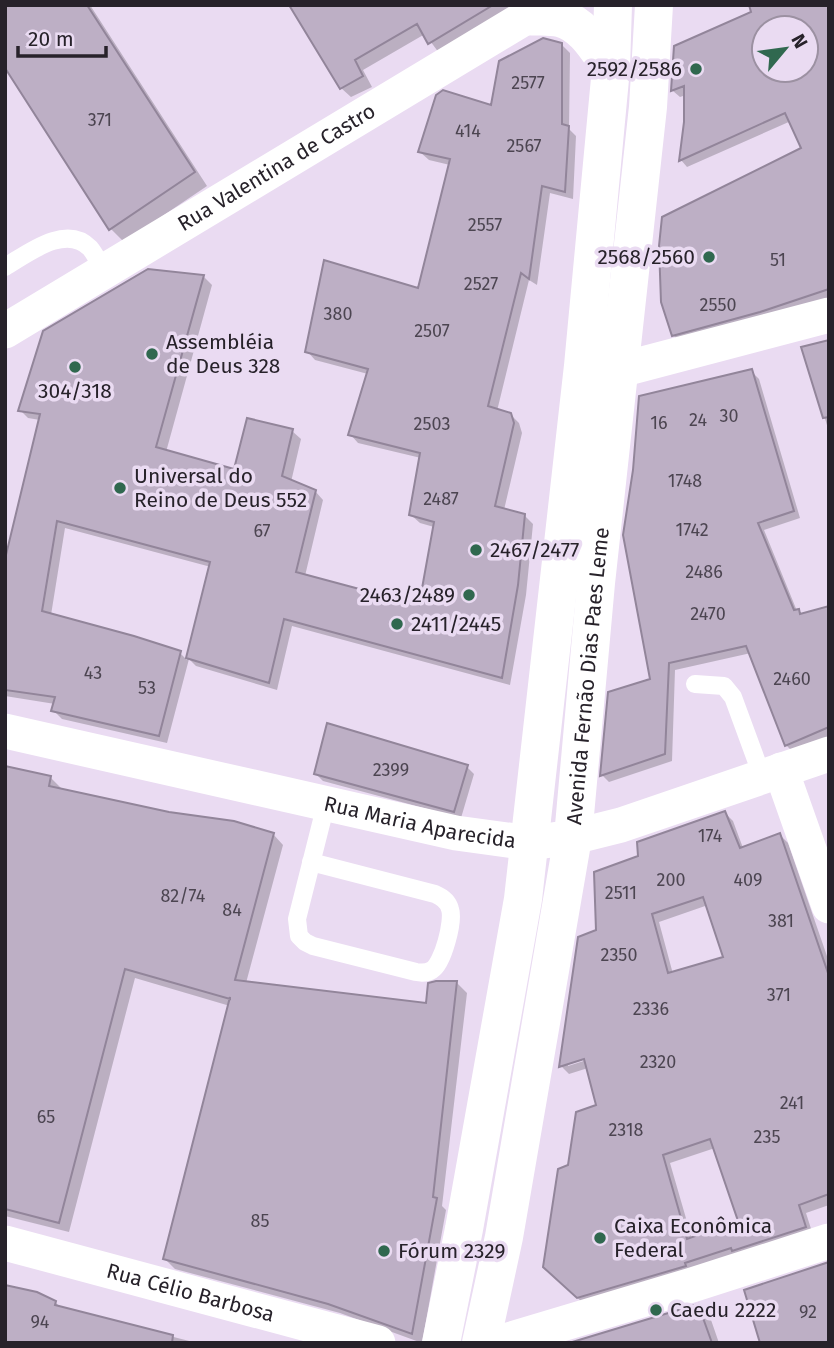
<svg xmlns="http://www.w3.org/2000/svg" width="834" height="1348" font-family="'Fira Sans',sans-serif">
<style>
.shadow{fill:#0003;fill-rule:evenodd}
.building{fill:#bdafc5;stroke:#92859a;stroke-width:2;fill-rule:evenodd}
.lines{fill:none;stroke-linecap:round;stroke-linejoin:round}
.service{stroke:#fff;stroke-width:18}
.minor{stroke:#fff;stroke-width:35}
.secondary{stroke:#fff;stroke-width:38}
.poi-dot{fill:#30684f;stroke:#eadbf2;stroke-width:2.5}
.labels{text-anchor:middle;dominant-baseline:central;stroke-width:7;stroke-linejoin:round;paint-order:stroke}
.number-label{font-size:18px;fill:#4c4551}
.poi-label{font-size:21px;fill:#27222a;stroke:#eadbf2;text-anchor:start}
.street-label{font-size:21px;fill:#27222a;stroke:#eadbf2}
</style>
<rect width="100%" height="100%" fill="#eadbf2"/>
<path class="shadow" d="M5,5H90L207,186L124,242L110,228Z
M293,5H514L439,53L425,34L363,70L372,87L351,97L341,88Z
M829,5V298L680,342L673,335L804,149L791,121L687,167L681,160L686,122V95L680,97L673,91L675,47ZM764,28H806V70H764Z
M561,44L570,53L569,129L576,136L573,199L550,193L537,285L529,280L497,411L510,414L519,423L522,433L504,510L524,515L533,524L526,595L510,685L292,626L277,690L196,666L189,659L167,743L62,719L53,710L55,704L5,696V551L9,552L40,420L28,418L20,410L148,270L204,277L212,285L166,452L235,471L292,431L301,439L291,482L315,491L323,500L305,576L420,607L434,527L420,523L411,515L421,458L358,443L350,434L368,374L315,360L307,351L419,290L450,165L429,160L420,152L492,108ZM65,528L211,567L187,660L180,653L51,615Z
M829,341V432L804,348Z
M751,371L759,379L800,518L764,530L797,611L802,615L829,608V737L793,752L786,745L751,653L675,670L672,761L609,782L602,775L610,694L652,681Z
M467,767L474,774L461,818L323,781L316,774Z
M5,768L51,778L61,788L60,791L273,834L283,845L246,983L428,1005L457,983L467,993L442,1206L446,1210L422,1343L340,1313L175,1269L165,1259L230,1006L135,978L69,1232L5,1216Z
M725,813L733,821L743,848L780,835L788,843L829,962V1205L806,1213L813,1235L586,1306L545,1267L570,1167L598,1106L588,1068L569,1074L561,1066L598,932L640,857ZM708,905L726,958L673,974L659,922ZM592,1055L593,1058L568,1066V1062ZM715,1148L740,1222L692,1239L670,1163Z
M55,1302L61,1308L197,1343H5Z
M698,1306L710,1317L719,1343H575Z"/>
<path class="building" d="M5,5H87L195,172L109,230L5,68Z
M289,5H493L428,44L417,24L355,60L363,76L340,89Z
M749,5H829V289L760,312L672,336L661,302L659,246L662,217L801,148L785,113L679,161L684,122V86L671,91L674,46L751,12ZM764,28H806V70H764Z
M543,38L562,43V124L569,126L565,192L542,186L529,279L521,273L488,406L511,413L514,423L495,506L525,514L518,585L502,678L284,619L269,683L186,658L210,562L57,521L42,611L134,636L181,651L159,736L51,711L55,697L5,690V559L40,414L18,411L43,331L148,269L204,275L156,447L234,469L247,418L293,429L282,476L316,490L296,572L419,605L434,522L409,515L420,453L348,435L368,369L305,352L324,260L418,288L450,159L418,152L436,95L443,90L491,105L499,61Z
M829,340V417L823,418L801,347Z
M752,369L794,511L758,523L794,610L799,609L800,614L829,606V727L785,746L746,646L669,663L665,754L600,776L608,692L650,679L623,535L633,470L639,396Z
M327,723L468,765L454,812L314,774Z
M5,766L51,776L49,786L169,812L234,821L274,833L235,980L426,1003L428,983L436,981H457L433,1197L437,1198L412,1334L328,1304L163,1259L230,997V999L125,969L59,1223L5,1209Z
M725,811L740,848L780,833L829,976V1194L799,1205L806,1227L732,1251L731,1248L685,1263L686,1266L577,1298L543,1267L558,1169L568,1165L576,1112L596,1105L584,1059L559,1067L578,937L596,930L594,872L638,856L637,842ZM703,897L723,957L668,973L652,914ZM710,1139L738,1221L687,1239L663,1155Z
M829,1262V1343H760L744,1290Z
M5,1285L37,1292L56,1301L55,1305L173,1335L172,1343H5Z
M698,1304L712,1343H569Z"/>
<g class="lines">
<path class="service" d="M5,267C27,254 66,223 90,248C95,254 100,264 104,271
M695,684L724,686L733,697L762,776
M311,862L435,894C442,897 448,901 450,909C454,921 443,963 432,970C427,973 421,973 416,972L313,946L305,942L299,936L297,919L326,804"/>
<g class="minor">
<path id="s1" d="M5,331L546,5"/>
<path d="M620,370L829,315"/>
<path id="s2" d="M5,731L456,833L530,843L573,837L621,825L829,754"/>
<path d="M781,770L829,906"/>
<path id="s3" d="M5,1243L378,1343"/>
<path d="M498,1343L692,1285L829,1241"/>
</g>
<g class="secondary">
<path d="M527,16C537,17 550,16 560,18C584,24 598,50 611,68"/>
<path d="M441,1343L464,1229L523,899L583,366L611,68L613,5"/>
<path id="s4" d="M481,1343L504,1237L573,837L596,583L648,107L654,5"/>
</g>
</g>
<g class="poi-dot">
<circle cx="696" cy="69" r="7"/>
<circle cx="709" cy="257" r="7"/>
<circle cx="152" cy="354" r="7"/>
<circle cx="75" cy="367" r="7"/>
<circle cx="120" cy="488" r="7"/>
<circle cx="476" cy="550" r="7"/>
<circle cx="469" cy="595" r="7"/>
<circle cx="397" cy="624" r="7"/>
<circle cx="600" cy="1238" r="7"/>
<circle cx="384" cy="1251" r="7"/>
<circle cx="656" cy="1310" r="7"/>
</g>
<g class="labels">
<g class="number-label">
<text x="528" y="83">2577</text>
<text x="100" y="120">371</text>
<text x="468" y="131">414</text>
<text x="524" y="146">2567</text>
<text x="485" y="225">2557</text>
<text x="778" y="260">51</text>
<text x="481" y="284">2527</text>
<text x="718" y="305">2550</text>
<text x="338" y="314">380</text>
<text x="432" y="331">2507</text>
<text x="729" y="416">30</text>
<text x="698" y="420">24</text>
<text x="659" y="423">16</text>
<text x="432" y="424">2503</text>
<text x="685" y="481">1748</text>
<text x="441" y="499">2487</text>
<text x="692" y="530">1742</text>
<text x="262" y="531">67</text>
<text x="704" y="572">2486</text>
<text x="708" y="614">2470</text>
<text x="93" y="673">43</text>
<text x="792" y="679">2460</text>
<text x="147" y="688">53</text>
<text x="391" y="770">2399</text>
<text x="710" y="836">174</text>
<text x="671" y="880">200</text>
<text x="748" y="880">409</text>
<text x="621" y="893">2511</text>
<text x="183" y="896">82/74</text>
<text x="232" y="910">84</text>
<text x="781" y="921">381</text>
<text x="619" y="955">2350</text>
<text x="779" y="995">371</text>
<text x="651" y="1009">2336</text>
<text x="658" y="1062">2320</text>
<text x="792" y="1103">241</text>
<text x="46" y="1117">65</text>
<text x="626" y="1130">2318</text>
<text x="767" y="1137">235</text>
<text x="260" y="1221">85</text>
<text x="808" y="1312">92</text>
<text x="40" y="1322">94</text>
</g>
<g class="poi-label">
<text x="682" y="69" text-anchor="end">2592/2586</text>
<text x="695" y="257" text-anchor="end">2568/2560</text>
<text x="166" y="342">Assembléia<tspan x="166" dy="24">de Deus 328</tspan></text>
<text x="75" y="391" text-anchor="middle">304/318</text>
<text x="134" y="476">Universal do<tspan x="134" dy="24">Reino de Deus 552</tspan></text>
<text x="490" y="550">2467/2477</text>
<text x="455" y="595" text-anchor="end">2463/2489</text>
<text x="411" y="624">2411/2445</text>
<text x="614" y="1226">Caixa Econômica<tspan x="614" dy="24">Federal</tspan></text>
<text x="398" y="1251">Fórum 2329</text>
<text x="670" y="1310">Caedu 2222</text>
</g>
<g class="street-label">
<text stroke="none"><textPath href="#s1" startOffset="317">Rua Valentina de Castro</textPath></text>
<text stroke="none"><textPath href="#s4" startOffset="676">Avenida Fernão Dias Paes Leme</textPath></text>
<text stroke="none"><textPath href="#s2" startOffset="425">Rua Maria Aparecida</textPath></text>
<text stroke="none"><textPath href="#s3" startOffset="192">Rua Célio Barbosa</textPath></text>
</g>
</g>
<rect width="834" height="1348" fill="none" stroke="#27222a" stroke-width="14"/>
<g transform="translate(785 49) rotate(61)"><circle r="33" fill="#eadbf2" stroke="#9c91a2" stroke-width="2"/>
<path d="M0-5L12 26L0 18L-12 26Z" fill="#30684f"/>
<text y="-10" font-size="19" font-weight="bold" text-anchor="middle" fill="#27222a">N</text>
</g>
<path d="M18 46v10h88v-10" fill="none" stroke="#27222a" stroke-width="3.5"/>
<text x="28" y="46" font-size="21" fill="#27222a" stroke="#eadbf2" stroke-width="5" paint-order="stroke">20 m</text>
</svg>
